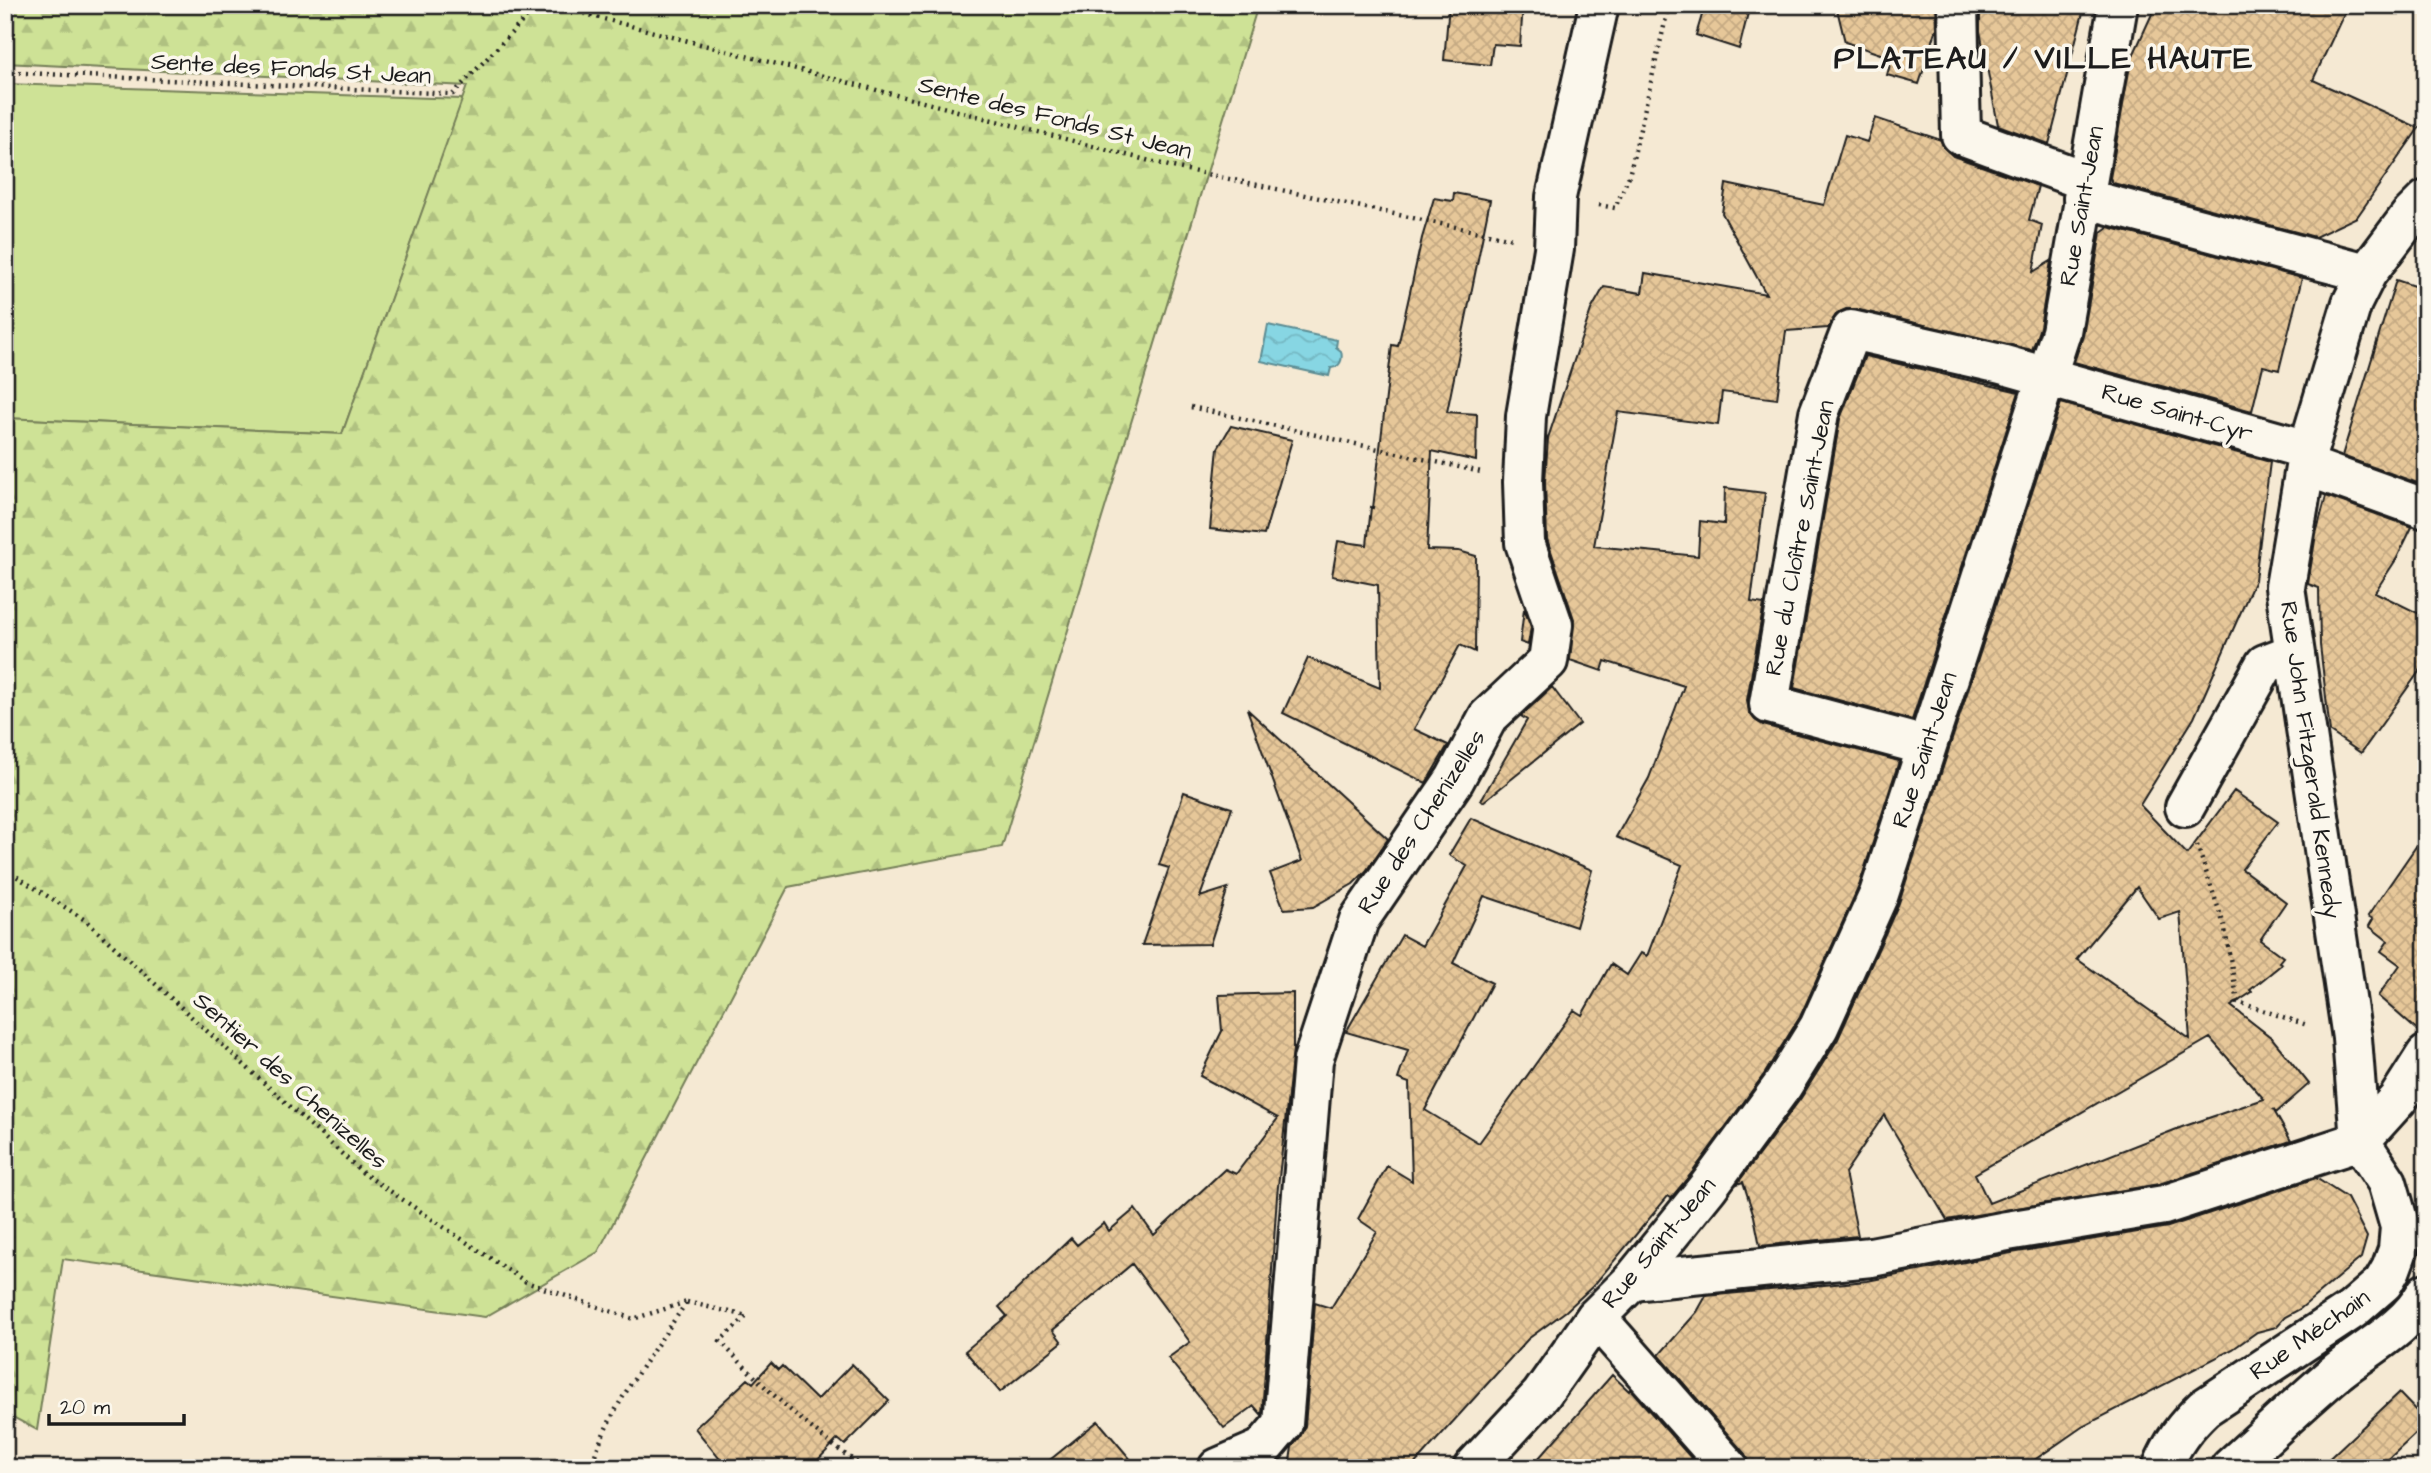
<svg xmlns="http://www.w3.org/2000/svg" width="2431" height="1473" font-family="'Architects Daughter',sans-serif">
<style>
.grass{fill:#cee296;stroke:#757f59;stroke-width:2}
.forest{fill:url(#forest-firs);stroke:#757f59;stroke-width:2}
.water{fill:url(#water-waves);stroke:#5c8c93;stroke-width:2}
.building{fill:url(#building-cross-hatch);stroke:#1c1c1c;stroke-width:2;fill-rule:evenodd}
.lines{fill:none;stroke-linecap:round;stroke-linejoin:round}
.minor-casing{stroke:#1c1c1c;stroke-width:44}
.major-casing{stroke:#1c1c1c;stroke-width:44}
.path{stroke:#1c1c1c;stroke-width:4.5;stroke-dasharray:2 5;stroke-linecap:butt}
.minor{stroke:#fbf7ec;stroke-width:38}
.major{stroke:#fbf7ec;stroke-width:38}
.labels{text-anchor:middle;dominant-baseline:central;stroke-width:7;stroke-linejoin:round;paint-order:stroke}
.street-label{font-size:24px;fill:#1c1c1c;stroke:#fbf7ec}
.district-label{font-size:32px;font-weight:bold;letter-spacing:2px;fill:#1c1c1c;stroke:#fbf7ec}
</style>
<defs>
<pattern id="forest-firs" width="22" height="20" patternUnits="userSpaceOnUse" patternTransform="scale(1.75)"><rect width="22" height="20" fill="#cee296"/><path d="M5 1l3.5 6h-7zM16 11l3.5 6h-7z" fill="#b0c181"/></pattern>
<pattern id="water-waves" width="16" height="10" patternUnits="userSpaceOnUse" patternTransform="scale(1.75)"><rect width="16" height="10" fill="#87d6e3"/><path d="M0 5q4-4 8 0t8 0" fill="none" stroke="#74b7c2"/></pattern>
<pattern id="building-cross-hatch" width="8" height="8" patternUnits="userSpaceOnUse" patternTransform="scale(1.75)"><rect width="8" height="8" fill="#e6c799"/><path d="M0 0l8 8M0 8l8-8" fill="none" stroke="#c5aa83"/></pattern>
</defs>
<rect width="100%" height="100%" fill="#f5e9d3"/>
<filter id="ink" filterUnits="userSpaceOnUse"><feTurbulence type="fractalNoise" baseFrequency=".0143" numOctaves="2"/><feDisplacementMap in="SourceGraphic" scale="14" xChannelSelector="R" yChannelSelector="G"/><feConvolveMatrix kernelMatrix="1 2 1 2 8 2 1 2 1" color-interpolation-filters="sRGB"/></filter>
<g filter="url(#ink)">
<path class="grass" d="M5,84L463,99L342,434L5,418Z"/>
<path class="forest" d="M5,5H1258L1002,847L788,887L598,1252L485,1317L63,1259L37,1430L5,1413V418L342,434L467,86L5,63Z"/>
<path class="water" d="M1268,325L1337,340L1336,347L1341,351C1343,359 1341,367 1331,368L1329,376L1261,361Z"/>
<path class="building" d="M1449,5H1523L1520,46L1493,44L1490,65L1444,60Z
M1705,5H1750L1739,49L1696,35Z
M1836,5H1936L1937,28L1919,84L1887,75L1892,58L1845,42Z
M1980,5H2085L2049,144L1998,125L1980,31Z
M2156,5H2348L2313,80L2419,128L2357,217L2315,237L2113,183L2110,178L2131,60Z
M1875,118L1941,140L1944,148L1953,156L2038,186L2029,220L2042,225L2033,272L2051,261L2040,327L2032,350L1855,309H1846L1837,313L1828,328L1786,331L1777,399L1722,392L1718,425L1618,412L1594,546L1698,556L1700,521L1724,524L1725,488L1765,493L1751,602L1764,604L1747,700L1749,712L1755,720L1763,725L1899,761L1859,886L1800,1017L1765,1073L1691,1174L1671,1198L1668,1196L1594,1285L1566,1311L1528,1339L1411,1468H1289L1292,1447L1300,1437L1305,1426L1315,1303L1331,1308L1377,1232L1358,1219L1387,1166L1412,1181L1409,1083L1398,1079L1408,1050L1346,1032L1402,935L1422,946L1467,866L1449,855L1471,818L1592,870L1576,927L1484,896L1453,963L1492,983L1425,1110L1479,1143L1574,1010L1582,1015L1611,964L1627,975L1641,953L1647,956L1682,865L1616,837L1649,778L1684,686L1605,661L1602,671L1570,660L1574,619L1547,539L1545,482L1548,438L1591,310L1604,287L1642,293L1645,273L1766,294L1722,213L1726,184L1824,205L1845,135L1867,142Z
M1454,193L1490,200L1447,412L1477,414L1476,461L1432,451L1427,550L1459,551L1476,556L1475,652L1460,645L1414,729L1448,745L1426,783L1283,713L1308,658L1380,688L1378,585L1332,576L1338,541L1367,545L1371,507L1373,508L1392,345L1398,346L1422,238L1434,198L1453,201Z
M2108,227L2302,278L2279,370L2263,366L2252,411L2074,362L2083,336L2101,232Z
M2396,280L2426,290V486L2342,456Z
M1865,356L2019,392L1912,720L1794,688L1840,419Z
M2061,403L2270,462L2255,580L2194,718L2140,805L2187,854L2234,791L2278,822L2242,869L2286,902L2260,940L2283,957L2279,962L2282,964L2250,990L2252,992L2231,1006L2272,1038L2309,1084L2276,1113L2273,1109L2291,1141L2159,1184L1947,1220L1884,1115L1845,1173L1858,1236L1760,1246L1754,1216L1743,1182L1737,1184L1801,1098L1838,1039L1899,903ZM2137,887L2159,919L2180,912L2190,1039L2077,959ZM2210,1038L2264,1099L2182,1127L1989,1203L1975,1174Z
M1231,426L1292,440L1264,535L1210,529L1218,448Z
M2326,496L2412,527L2397,558L2375,592L2426,617V662L2361,753L2330,732L2320,645L2319,588L2308,584L2316,534Z
M1524,609L1531,627L1528,645L1520,642Z
M1552,687L1580,724L1483,802L1481,800L1527,720L1521,716Z
M1247,709L1388,839L1366,871L1353,884L1313,907L1284,909L1270,873L1302,861Z
M1184,792L1232,808L1200,897L1228,888L1210,944L1142,945L1169,868L1159,865Z
M2426,832V1033L2421,1034L2378,996L2400,965L2381,951L2388,941L2369,926L2373,919L2368,916Z
M1293,993V1049L1277,1196L1262,1415L1254,1406L1224,1428L1168,1358L1190,1342L1132,1264L1053,1330L1062,1342L1000,1392L965,1351L1007,1316L999,1307L1071,1238L1077,1245L1104,1223L1109,1231L1135,1209L1154,1235L1225,1169L1236,1174L1278,1118L1200,1076L1222,1031L1219,995Z
M2316,1178L2347,1198L2367,1237L2361,1258L2300,1309L2285,1317L2276,1327L2257,1332L2233,1349L2082,1427L2023,1468H1750L1745,1454L1659,1355L1697,1312L1706,1296L1867,1281L2011,1253L2168,1227Z
M771,1363L778,1370L782,1366L817,1400L852,1364L889,1401L845,1445L838,1439L810,1468H727L695,1428L748,1379L753,1383Z
M1612,1375L1629,1391L1630,1389L1700,1468H1530Z
M2399,1393L2426,1421V1424L2379,1468H2319Z
M1098,1421L1138,1468H1040Z"/>
<g class="lines">
<g class="minor-casing">
<path id="minor" d="M1958,5L1961,135L2086,181
M2083,198L2367,273
M2306,466L2426,509
M1926,746L1769,704L1819,413L1851,330L2001,364L2308,450
M2185,807L2265,664L2294,653
M1632,1281L1871,1257L2007,1231L2164,1205L2360,1141L2398,1099L2426,1055
M1218,1468L1262,1449L1283,1424L1313,1060L1359,920L1455,779L1488,717L1548,661L1553,625L1525,543L1523,482L1526,416L1554,249L1556,197L1599,5
M1473,1468L1541,1395L1596,1317
M2162,1468C2172,1443 2185,1426 2204,1408L2352,1310L2383,1283L2391,1269L2398,1250L2400,1227L2387,1182L2360,1141L2352,1038L2285,587L2308,450L2352,303L2367,273L2410,216L2426,200
M2230,1468C2266,1436 2301,1402 2338,1371C2368,1347 2407,1328 2426,1293"/>
</g>
<g class="major-casing">
<path id="major" d="M1729,1468L1596,1317L1632,1281L1708,1187L1783,1085L1819,1027L1879,894L2061,332L2118,5"/>
</g>
<path class="path" d="M550,5L1173,167L1512,239
M5,72L453,94L538,5
M1599,205L1615,208L1629,176L1669,5
M1191,407L1481,472
M2197,845L2224,925L2238,1002L2307,1025
M5,869L85,920L363,1173L526,1282L633,1319L687,1302
M687,1302L747,1316L720,1341C764,1388 811,1432 865,1468
M591,1468C606,1411 654,1351 686,1303"/>
<use href="#minor" class="minor"/>
<use href="#major" class="major"/>
</g>
</g>
<g class="labels">
<g class="street-label">
<text transform="translate(291 69) rotate(3)">Sente des Fonds St Jean</text>
<text transform="translate(1055 118) rotate(14)">Sente des Fonds St Jean</text>
<text transform="translate(2082 206) rotate(-80)">Rue Saint-Jean</text>
<text transform="translate(2177 413) rotate(16)">Rue Saint-Cyr</text>
<text transform="translate(1800 538) rotate(-79)">Rue du Cloître Saint-Jean</text>
<text transform="translate(1925 750) rotate(-72)">Rue Saint-Jean</text>
<text transform="translate(2310 760) rotate(82)">Rue John Fitzgerald Kennedy</text>
<text transform="translate(1422 822) rotate(-57)">Rue des Chenizelles</text>
<text transform="translate(290 1081) rotate(42)">Sentier des Chenizelles</text>
<text transform="translate(1659 1243) rotate(-50)">Rue Saint-Jean</text>
<text transform="translate(2310 1335) rotate(-35)">Rue Méchain</text>
</g>
<g class="district-label">
<text x="2044" y="58">PLATEAU / VILLE HAUTE</text>
</g>
</g>
<rect width="2431" height="1473" fill="none" stroke="#fbf7ec" stroke-width="28"/>
<rect x="14" y="14" width="2403" height="1445" fill="none" stroke="#1c1c1c" stroke-width="2.5" filter="url(#ink)"/>
<path d="M49 1414v10h135v-10" fill="none" stroke="#1c1c1c" stroke-width="3.5"/>
<text x="60" y="1414" font-size="21" fill="#1c1c1c" stroke="#fbf7ec" stroke-width="5" paint-order="stroke">20 m</text>
</svg>
